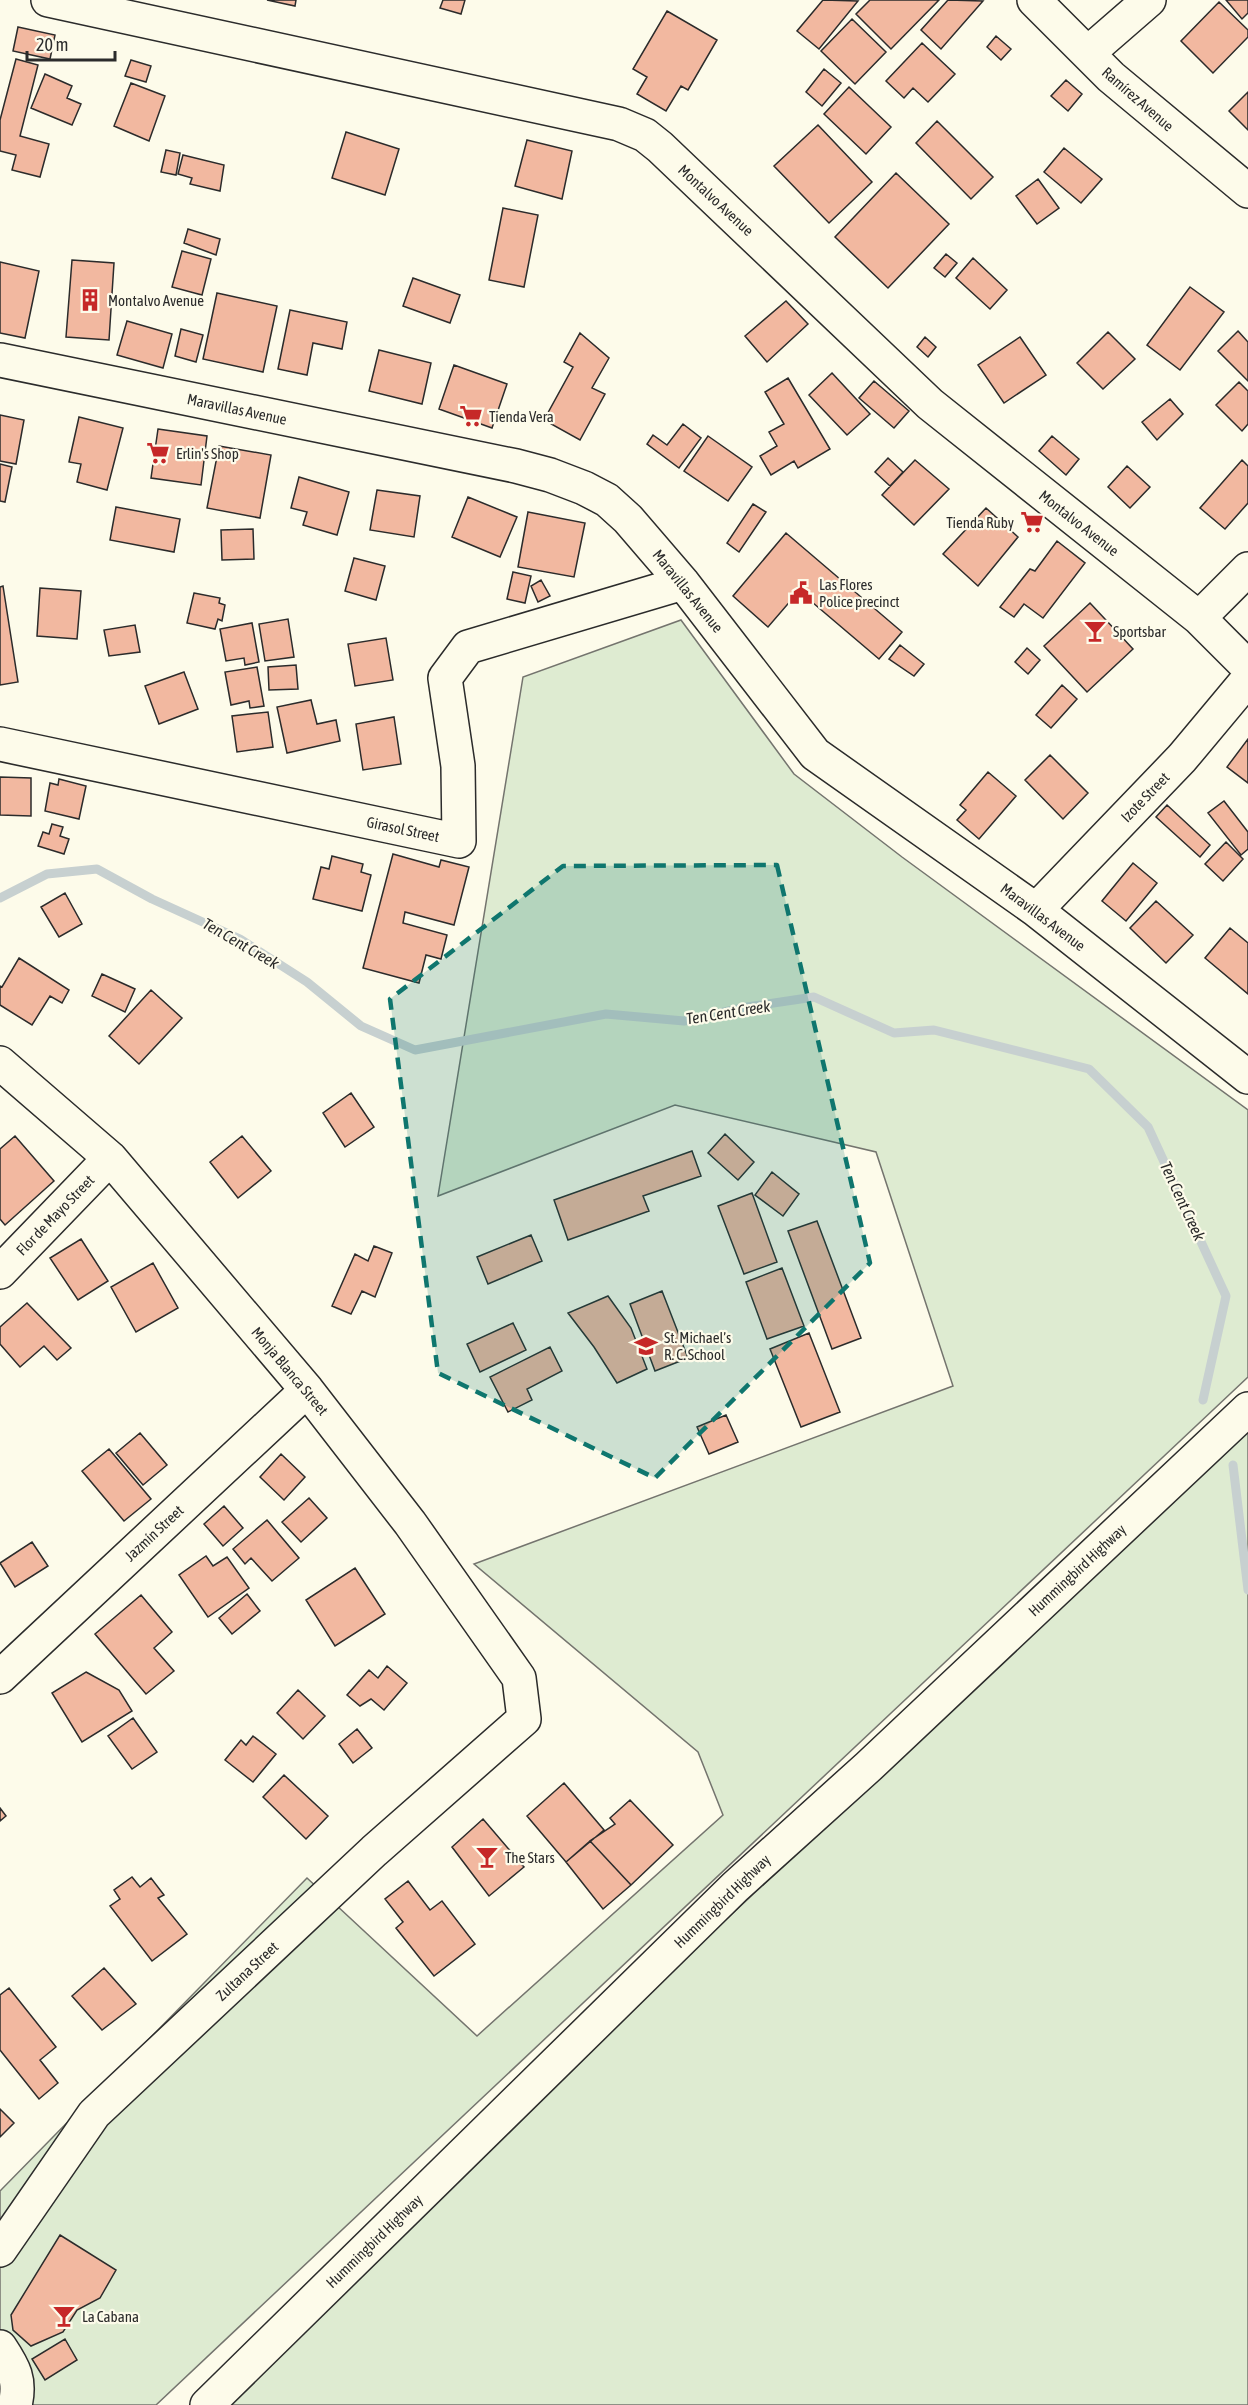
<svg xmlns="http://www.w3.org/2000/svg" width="1248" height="2405" font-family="'Asap Condensed',sans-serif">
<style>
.green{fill:#deebd1;stroke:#74746e;stroke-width:1.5}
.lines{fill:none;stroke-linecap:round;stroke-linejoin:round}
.stream{stroke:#c7d0d0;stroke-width:9}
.building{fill:#f2b8a0;stroke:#2b2b2b;stroke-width:1.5}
.minor-casing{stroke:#2b2b2b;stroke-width:36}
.major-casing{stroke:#2b2b2b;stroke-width:36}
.minor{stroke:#fdfbea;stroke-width:33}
.major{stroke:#fdfbea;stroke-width:33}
.marked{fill:#0f766e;fill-opacity:0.2;stroke:#0f766e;stroke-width:4.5;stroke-dasharray:12 8;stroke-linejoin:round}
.labels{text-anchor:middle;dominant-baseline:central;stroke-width:4.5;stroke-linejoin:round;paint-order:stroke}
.street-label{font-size:15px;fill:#2b2b2b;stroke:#fdfbea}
.poi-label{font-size:15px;fill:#2b2b2b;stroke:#fdfbea;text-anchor:start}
.water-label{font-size:16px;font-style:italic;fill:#2b2b2b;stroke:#fdfbea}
</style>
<rect width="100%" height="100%" fill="#fdfbea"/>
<path class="green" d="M681,620L794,774L902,857L1248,1110V1377L156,2405H0V2191L307,1878L477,2036L723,1815L698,1752L474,1564L953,1386L876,1152L675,1105L438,1196L523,677Z
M1248,1431V2405H207Z"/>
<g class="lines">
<path class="stream" d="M0,898L47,874L97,869L152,899L240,939L307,982L361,1026L415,1050L606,1014L684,1021L747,1007L814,997L894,1033L934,1030L1089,1069L1148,1127L1226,1296L1203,1400
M1233,1465L1248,1590"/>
</g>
<path class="building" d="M267,0H296L295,6Z
M443,0H465L461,14L440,8Z
M823,0L858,1L819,49L797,31Z
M870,0H939L891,49L856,14Z
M948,0L983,1L941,49L921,30Z
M1226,0H1248V13L1242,19Z
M1219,2L1248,30V37L1213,73L1181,41Z
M667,11L717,40L688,90L681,86L666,111L637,94L647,77L633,69Z
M852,19L886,52L855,84L821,51Z
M18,27L55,35L50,59L13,51Z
M996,36L1011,49L1001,60L987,47Z
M922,43L955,74L928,102L913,88L904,98L886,81Z
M16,59L38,65L20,136L49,144L40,177L12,170L16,155L0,151V120Z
M131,60L151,66L146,82L125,76Z
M824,69L841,83L822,106L806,92Z
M45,74L72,86L67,98L81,104L72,125L31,108Z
M1066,80L1082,94L1068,111L1051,96Z
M131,83L165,96L149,141L114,126Z
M849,87L891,127L866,154L824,114Z
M1248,92V130L1229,111Z
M937,121L993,177L971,199L916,143Z
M818,125L872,182L829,223L774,166Z
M346,132L399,149L385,195L332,178Z
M527,140L572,151L562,199L515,186Z
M1064,148L1102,179L1081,203L1044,172Z
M166,150L180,153L176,175L161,172Z
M183,155L224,165L220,191L190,184L192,178L178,174Z
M896,173L949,224L888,288L835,237Z
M1038,179L1059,208L1037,224L1016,196Z
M503,208L538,215L524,287L489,280Z
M188,229L220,239L216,255L184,243Z
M182,251L211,259L202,295L172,287Z
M946,254L957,263L945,277L934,268Z
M973,258L1007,290L990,309L956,278Z
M72,260L114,263L109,340L66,337Z
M0,262L39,271L25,338L0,333Z
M413,278L460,295L450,323L403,306Z
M1190,287L1224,312L1180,370L1147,345Z
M217,293L277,306L263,372L203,359Z
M786,301L808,324L767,362L745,336Z
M290,310L347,322L342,349L313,343L307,375L278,369Z
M127,321L172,334L163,368L117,355Z
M181,329L203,335L196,362L175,356Z
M1238,331L1248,342V381L1218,351Z
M1108,332L1135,359L1103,389L1077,363Z
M580,333L609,358L592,388L605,394L580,440L544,420L573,367L564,362Z
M925,337L936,347L928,357L917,347Z
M1020,337L1046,375L1004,403L978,365Z
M379,350L431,363L422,404L369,391Z
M454,365L507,384L492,428L439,409Z
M832,373L870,414L847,435L809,395Z
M788,378L830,449L798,468L794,461L771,475L760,456L777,446L769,432L784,424L765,392Z
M874,381L909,411L894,428L859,398Z
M1239,382L1248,391V424L1242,431L1216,405Z
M1170,399L1183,414L1157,440L1142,422Z
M0,415L24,420L16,464L0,461Z
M79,417L123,428L107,490L77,482L81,464L69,462Z
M683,424L701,438L679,468L647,444L653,435L667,445Z
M158,429L207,436L201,485L151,478Z
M708,436L752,467L728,501L684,471Z
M1052,436L1079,459L1066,475L1039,451Z
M219,446L271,455L260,518L207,508Z
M888,458L903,472L890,486L875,472Z
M915,460L949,489L914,525L882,495Z
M1242,460L1248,466V503L1225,529L1200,508Z
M0,464L12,467L5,502L0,501Z
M1127,466L1150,487L1130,508L1108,487Z
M299,477L349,492L337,535L303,525L307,512L291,508Z
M377,490L420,496L414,537L370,530Z
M468,497L517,517L500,557L452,537Z
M753,504L766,512L739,552L727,543Z
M116,507L180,519L174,552L110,540Z
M986,508L1018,537L978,586L943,554Z
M528,512L585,523L574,577L518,567Z
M253,529L254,559L222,560L221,530Z
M786,533L902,632L879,659L799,591L768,627L733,596Z
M1057,541L1085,563L1043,618L1024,604L1014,617L1000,607L1030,569L1035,571Z
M354,558L385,566L376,600L345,591Z
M513,572L531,576L525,603L507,599Z
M541,580L550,596L538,602L531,586Z
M3,586L18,682L0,685V587Z
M40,588L81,591L77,639L37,636Z
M194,593L220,598L219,603L225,605L222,621L218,619L215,629L187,623Z
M1090,603L1133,649L1087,692L1044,646Z
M288,619L294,657L265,661L259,624Z
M252,623L259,662L245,665L244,658L226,661L220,629Z
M135,625L140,652L109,656L104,630Z
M386,638L393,680L355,686L348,644Z
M900,645L924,664L914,676L889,659Z
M1027,648L1040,660L1028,674L1015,662Z
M296,665L298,689L269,690L268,667Z
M257,667L264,706L250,708L249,701L231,705L225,672Z
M184,672L198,709L159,724L145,686Z
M1062,685L1077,699L1051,728L1036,715Z
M311,700L317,724L336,720L340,741L287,753L277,707Z
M268,712L273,747L237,752L232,716Z
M394,717L401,764L363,770L356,724Z
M1248,739V783L1227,767Z
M1050,755L1088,793L1063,819L1025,780Z
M988,772L1016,796L979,839L957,820L966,810L960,805Z
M0,777L31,778V816L0,815Z
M59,779L86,786L79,819L45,811L50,783L58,785Z
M1224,801L1248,832V849L1241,855L1208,813Z
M1167,805L1210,845L1200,857L1156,817Z
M52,824L63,827L60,836L69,839L64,854L38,846L43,832L49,834Z
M1226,842L1243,859L1223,881L1205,864Z
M393,854L439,867L441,860L469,867L454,925L405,912L403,923L447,935L441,959L426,955L419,983L363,968Z
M332,856L363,864L361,872L371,875L362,911L313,899L321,867L329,869Z
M1133,863L1157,883L1126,921L1102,901Z
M65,893L82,924L59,937L41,907Z
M1156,901L1193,935L1166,963L1130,928Z
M1230,928L1248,943V994L1205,958Z
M19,958L69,990L62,1003L50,996L32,1025L0,1005V986L2,987Z
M102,974L135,989L125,1012L92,996Z
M151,990L182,1018L139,1064L109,1036Z
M351,1093L374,1127L345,1147L323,1113Z
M725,1134L754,1162L738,1180L708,1153Z
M15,1136L54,1181L5,1225L0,1219V1149Z
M242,1136L271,1171L238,1198L210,1162Z
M692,1151L701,1176L643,1196L649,1211L568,1240L554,1200Z
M772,1172L799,1194L783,1216L755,1195Z
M752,1193L777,1262L744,1274L718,1206Z
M817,1221L861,1338L832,1349L788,1231Z
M531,1235L542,1261L488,1284L477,1257Z
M81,1239L108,1281L78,1300L50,1258Z
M374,1246L392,1253L375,1297L362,1291L351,1314L332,1306L355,1254L368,1261Z
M153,1263L178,1308L136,1332L111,1287Z
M782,1268L804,1326L767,1339L746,1282Z
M662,1291L688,1358L655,1371L630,1304Z
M608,1296L631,1328L647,1369L617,1383L594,1347L568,1313Z
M27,1303L71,1348L57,1360L44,1346L20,1367L0,1344V1327Z
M513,1323L526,1350L480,1372L467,1344Z
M809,1333L840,1412L801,1427L770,1349Z
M550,1347L562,1371L527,1389L532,1400L508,1412L490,1377Z
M726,1415L738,1442L709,1454L697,1427Z
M140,1433L167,1465L143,1485L116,1453Z
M109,1449L151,1499L124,1521L82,1471Z
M281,1454L305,1477L284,1500L260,1477Z
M309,1498L327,1518L301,1542L282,1522Z
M224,1506L243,1528L223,1546L204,1524Z
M267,1520L299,1558L272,1581L251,1558L245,1564L233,1549Z
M32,1542L48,1566L15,1587L0,1563Z
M206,1556L213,1566L227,1557L249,1588L208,1617L179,1575Z
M355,1568L385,1614L335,1646L306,1600Z
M247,1594L260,1611L232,1634L219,1618Z
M141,1595L172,1632L154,1648L174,1671L146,1694L95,1634Z
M387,1666L407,1683L384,1710L371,1699L360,1706L347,1695L369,1670L378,1678Z
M86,1672L119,1690L132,1711L82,1742L52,1693Z
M298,1690L325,1716L303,1739L277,1713Z
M133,1718L157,1752L132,1769L108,1736Z
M357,1729L372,1748L353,1763L339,1744Z
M253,1736L276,1754L253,1782L225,1760L241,1740L246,1745Z
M284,1775L328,1816L306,1839L263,1797Z
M564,1783L604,1830L566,1862L527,1816Z
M630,1800L673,1845L631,1885L590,1841L615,1824L610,1818Z
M0,1808L6,1816L0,1821Z
M483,1819L524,1867L489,1896L452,1847Z
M590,1841L631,1885L603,1909L566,1862Z
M132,1877L140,1887L151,1878L164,1895L158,1898L187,1934L152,1961L110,1906L120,1899L114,1890Z
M408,1881L430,1910L442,1901L475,1944L434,1976L396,1928L403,1922L385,1899Z
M104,1968L136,2004L102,2030L72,1996Z
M9,1988L56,2047L40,2060L58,2083L39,2099L0,2050V1995Z
M0,2109L14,2123L0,2137Z
M60,2235L116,2270L100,2298L77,2310L63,2332L31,2346L13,2330L11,2315Z
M65,2339L77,2360L45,2380L32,2359Z"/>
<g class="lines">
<g class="minor-casing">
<path id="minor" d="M48,0L619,124L645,135L660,147L930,404L1199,618L1248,667
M1034,0L1111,77L1248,191
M1088,53L1149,0
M0,360L516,466L550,475L584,488L607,500L628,519L683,583L815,754L1036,910L1248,1077
M1199,618L1248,569
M0,744L459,841L458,766L445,678L468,647L683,583
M1036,910L1182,758L1248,679
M0,1063L110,1158L307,1390L410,1523L519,1678L524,1719L374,1851L94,2114L0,2250
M0,1272L110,1158
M0,1677L307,1390
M0,2347C14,2368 21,2380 15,2405"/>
</g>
<g class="major-casing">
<path id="major" d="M207,2405L735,1887L868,1767L1248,1409"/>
</g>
<use href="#minor" class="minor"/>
<use href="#major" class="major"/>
</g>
<path class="marked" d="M777,865L870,1263L655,1478L438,1373L390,999L563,866Z"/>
<defs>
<g id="building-bare" transform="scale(1.8)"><path d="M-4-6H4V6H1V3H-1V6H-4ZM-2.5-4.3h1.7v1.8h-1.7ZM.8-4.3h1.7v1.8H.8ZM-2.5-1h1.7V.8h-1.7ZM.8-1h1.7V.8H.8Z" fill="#c62828" stroke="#fdfbea" stroke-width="2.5" paint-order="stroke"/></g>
<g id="supermarket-bare" transform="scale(1.8)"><path d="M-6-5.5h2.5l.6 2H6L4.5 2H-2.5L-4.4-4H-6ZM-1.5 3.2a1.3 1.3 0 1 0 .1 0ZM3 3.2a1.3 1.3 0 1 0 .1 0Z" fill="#c62828" stroke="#fdfbea" stroke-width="2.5" paint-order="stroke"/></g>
<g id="civic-bare" transform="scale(1.8)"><path d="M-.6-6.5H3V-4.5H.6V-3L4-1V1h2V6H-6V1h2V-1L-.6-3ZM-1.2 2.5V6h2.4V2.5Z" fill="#c62828" stroke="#fdfbea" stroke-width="2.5" paint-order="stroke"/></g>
<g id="bar-bare" transform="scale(1.8)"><path d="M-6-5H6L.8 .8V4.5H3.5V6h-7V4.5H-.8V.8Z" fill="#c62828" stroke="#fdfbea" stroke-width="2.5" paint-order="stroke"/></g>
<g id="school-bare" transform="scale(1.8)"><path d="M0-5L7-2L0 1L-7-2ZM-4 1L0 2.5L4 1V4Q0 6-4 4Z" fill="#c62828" stroke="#fdfbea" stroke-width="2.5" paint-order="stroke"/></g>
</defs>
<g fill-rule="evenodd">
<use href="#building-bare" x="90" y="300"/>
<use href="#supermarket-bare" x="471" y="416"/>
<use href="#supermarket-bare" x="158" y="453"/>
<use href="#supermarket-bare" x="1032" y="522"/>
<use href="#civic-bare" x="801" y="593"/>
<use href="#bar-bare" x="1095" y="631"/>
<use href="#school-bare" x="646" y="1346"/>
<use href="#bar-bare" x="487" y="1857"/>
<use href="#bar-bare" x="64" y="2316"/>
</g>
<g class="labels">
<g class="street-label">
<text transform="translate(1138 99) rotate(41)">Ramírez Avenue</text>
<text transform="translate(716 200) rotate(43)">Montalvo Avenue</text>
<text transform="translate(237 409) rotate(12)">Maravillas Avenue</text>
<text transform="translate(1079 523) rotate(38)">Montalvo Avenue</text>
<text transform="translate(688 591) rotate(51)">Maravillas Avenue</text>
<text transform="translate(1145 797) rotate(-46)">Izote Street</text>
<text transform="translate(403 829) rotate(12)">Girasol Street</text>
<text transform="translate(1043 917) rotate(37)">Maravillas Avenue</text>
<text transform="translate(55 1215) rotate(-46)">Flor de Mayo Street</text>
<text transform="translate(290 1371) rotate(50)">Monja Blanca Street</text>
<text transform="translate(154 1533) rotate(-43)">Jazmín Street</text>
<text transform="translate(1077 1570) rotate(-43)">Hummingbird Highway</text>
<text transform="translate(722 1901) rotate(-44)">Hummingbird Highway</text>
<text transform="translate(247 1971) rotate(-43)">Zultana Street</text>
<text transform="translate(374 2241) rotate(-44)">Hummingbird Highway</text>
</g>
<g class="poi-label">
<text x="108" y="300">Montalvo Avenue</text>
<text x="489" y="416">Tienda Vera</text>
<text x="176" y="453">Erlin's Shop</text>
<text x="1014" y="522" text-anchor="end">Tienda Ruby</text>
<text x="819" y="584">Las Flores<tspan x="819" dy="17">Police precinct</tspan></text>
<text x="1113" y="631">Sportsbar</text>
<text x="664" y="1337">St. Michael’s<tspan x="664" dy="17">R. C. School</tspan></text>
<text x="505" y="1857">The Stars</text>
<text x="82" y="2316">La Cabana</text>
</g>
<g class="water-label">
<text transform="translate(241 943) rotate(30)">Ten Cent Creek</text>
<text transform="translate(728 1012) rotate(-9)">Ten Cent Creek</text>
<text transform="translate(1183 1201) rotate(65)">Ten Cent Creek</text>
</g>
</g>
<path d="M27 51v9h88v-9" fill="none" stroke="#2b2b2b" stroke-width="3"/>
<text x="36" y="51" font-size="18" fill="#2b2b2b" stroke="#fdfbea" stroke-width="4.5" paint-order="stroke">20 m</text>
</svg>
